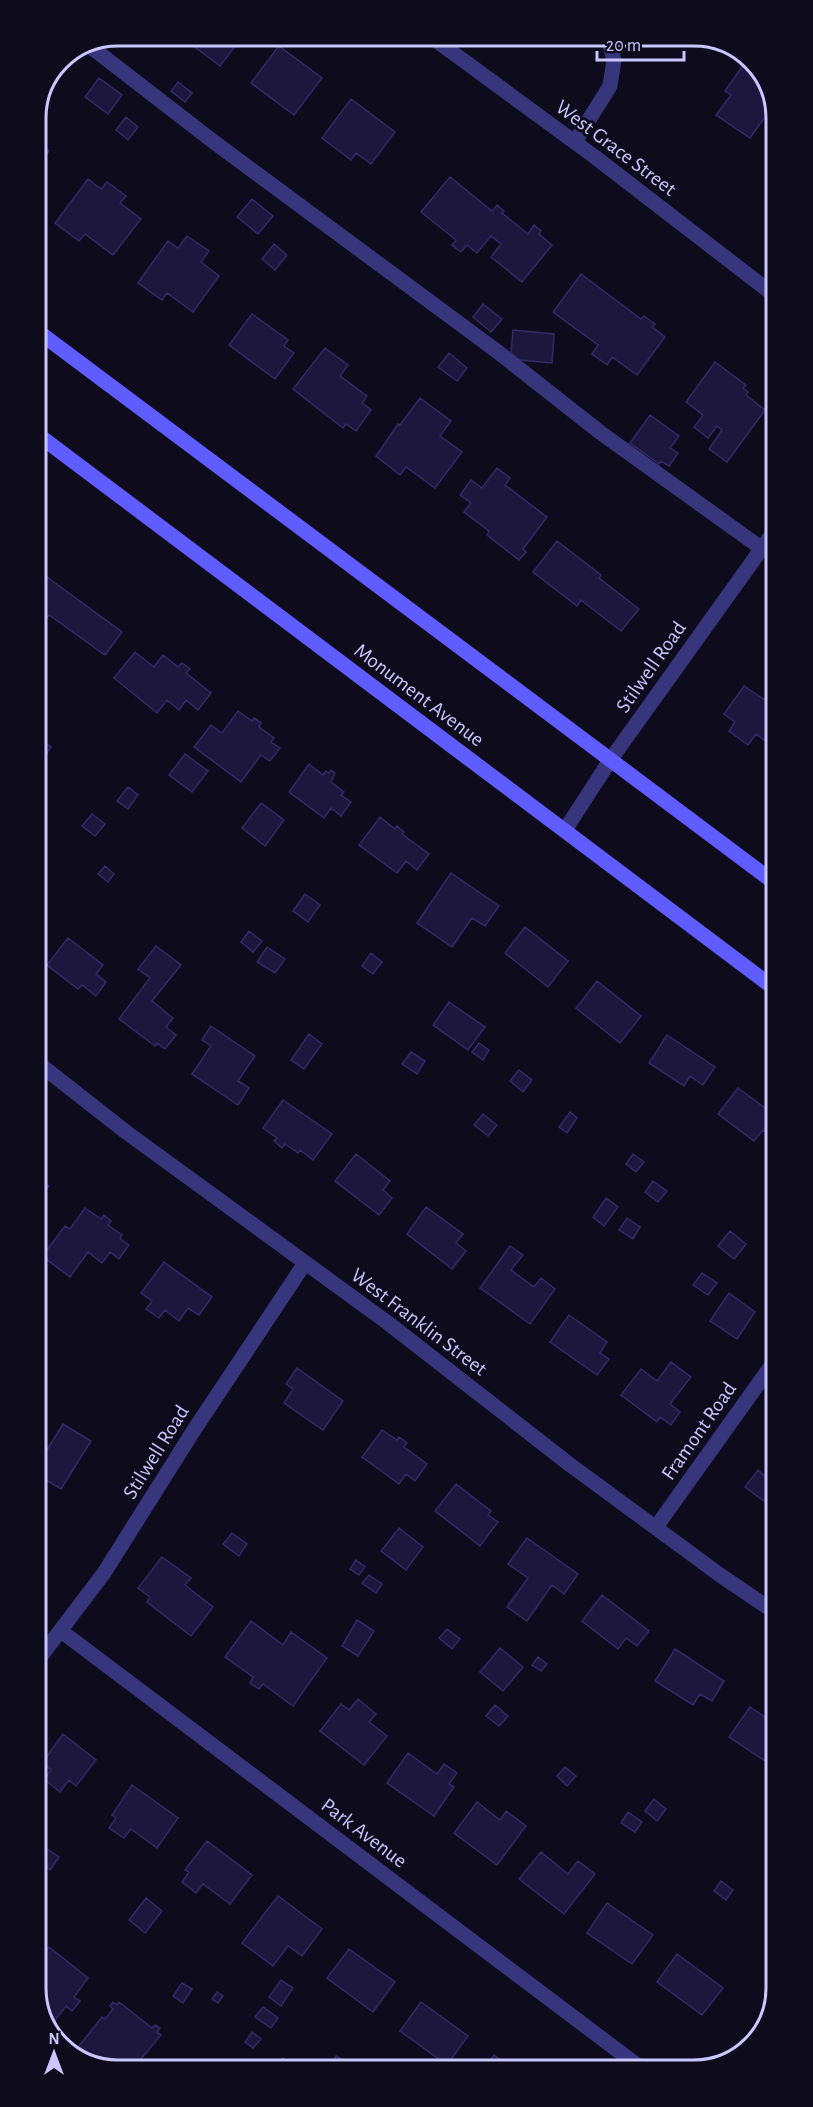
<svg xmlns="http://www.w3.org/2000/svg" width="813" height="2107" font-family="'Alegreya Sans',sans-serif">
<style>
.building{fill:#1e173d;stroke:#342969;stroke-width:1.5}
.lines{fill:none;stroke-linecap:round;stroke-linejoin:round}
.lane{stroke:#37357c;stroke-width:15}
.street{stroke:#37357c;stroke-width:15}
.secondary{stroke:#5f5dff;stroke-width:15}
.labels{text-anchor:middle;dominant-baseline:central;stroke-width:6;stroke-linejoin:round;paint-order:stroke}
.street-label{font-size:21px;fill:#ccc6ff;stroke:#0e0b1c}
.rim{fill:none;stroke:#ccc6ff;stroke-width:3}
</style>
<rect width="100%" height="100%" fill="#0e0b1c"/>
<path class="building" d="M197,36H243L220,66L192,45Z
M279,46L322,78L294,115L251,83Z
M748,58L774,97V104L750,138L716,115L731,95L725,91Z
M99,78L122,95L108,114L85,97Z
M178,82L192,93L185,102L171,91Z
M351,99L395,132L371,164L356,153L351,160L322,138Z
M126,117L138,127L128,140L116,130Z
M36,141L49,151L36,168Z
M450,177L492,211L497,205L504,211L502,213L528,234L534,225L541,231L539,234L552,245L522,282L491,257L501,244L491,236L477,253L467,245L461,252L452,245L456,240L421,212Z
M88,179L101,189L107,182L126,196L120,203L141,219L113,255L85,234L79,241L55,223Z
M252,199L273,216L258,234L237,217Z
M187,236L209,251L201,262L219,276L193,312L167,293L162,300L138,283L168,241L178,248Z
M274,244L287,255L275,270L262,259Z
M581,274L641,319L644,316L655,324L652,327L665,337L637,375L612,357L607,365L592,354L598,345L553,312Z
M483,304L502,319L491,332L473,317Z
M252,314L288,340L284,346L294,353L275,379L229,345Z
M513,330L554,334L552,363L519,360L511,353Z
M325,348L348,365L340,376L367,396L362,403L371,410L356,431L346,424L343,428L293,389Z
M449,353L467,368L457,381L438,367Z
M715,362L746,385L743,388L748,392L746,395L765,410L727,462L709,449L722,430L717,426L708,438L694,427L703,415L686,402Z
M420,398L451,421L440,436L462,452L435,488L406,467L400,475L376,456L398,424L400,425Z
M650,415L679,436L670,448L678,453L669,466L661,461L659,464L630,443Z
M497,468L510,478L505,485L547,517L523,549L526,552L519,560L487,535L489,531L464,512L471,503L460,495L471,480L482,488Z
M557,541L601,575L599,578L639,609L621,631L581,600L577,606L533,572Z
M47,577L122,632L105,655L49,615L37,631V591Z
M135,652L154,667L163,655L178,667L182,663L190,669L186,673L211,693L198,710L186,700L179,710L167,700L157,713L114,678Z
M744,686L774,706L775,705V734L768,743L756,734L748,745L729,731L735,722L724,714Z
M238,711L252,721L254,718L261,723L259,727L274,738L271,742L280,748L270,761L261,755L241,782L194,747L211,725L222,733Z
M40,740L51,747L44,757L37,752V744Z
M185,754L208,771L192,792L169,775Z
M309,764L323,775L326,771L329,773L331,770L335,773L331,782L344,792L341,795L351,802L341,816L331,808L324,818L289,792Z
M128,787L138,795L128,809L117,801Z
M261,803L284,820L265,846L242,828Z
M92,814L105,824L95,836L82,826Z
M380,817L395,829L397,826L404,832L402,834L429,854L417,870L406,861L397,873L359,845Z
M105,866L114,874L108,882L98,874Z
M451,873L499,906L485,926L472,918L452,947L417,923Z
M305,894L320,905L308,922L293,911Z
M525,927L568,961L548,987L505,953Z
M249,931L262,941L253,952L241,942Z
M68,938L103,965L96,974L106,982L96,996L82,985L78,989L47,965Z
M156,946L181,965L152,1001L173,1018L166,1027L176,1035L165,1049L157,1043L155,1046L119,1019L150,978L138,969Z
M267,947L285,959L275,973L257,962Z
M371,953L382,962L373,974L362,966Z
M597,981L641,1016L620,1043L576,1008Z
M449,1002L485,1027L468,1050L433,1025Z
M211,1026L255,1056L238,1081L249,1088L238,1105L192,1074L211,1046L202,1040Z
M309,1034L322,1044L304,1069L291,1060Z
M667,1035L715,1067L703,1085L690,1076L684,1086L649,1063Z
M479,1043L489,1050L483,1060L472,1052Z
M411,1052L425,1061L417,1074L402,1064Z
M519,1070L532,1080L523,1092L510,1081Z
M738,1088L776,1116V1135L773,1138L763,1130L754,1141L718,1114Z
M283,1100L332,1134L313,1160L300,1150L298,1153L285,1144L282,1148L274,1141L277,1138L263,1128Z
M570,1112L577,1118L567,1133L559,1127Z
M483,1114L497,1125L488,1136L474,1125Z
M356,1154L390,1181L383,1190L392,1198L379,1215L335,1181Z
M633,1154L644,1162L636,1172L626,1164Z
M38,1172L42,1176L39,1178L49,1186L38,1200Z
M653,1181L667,1191L658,1202L645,1192Z
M606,1198L618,1207L604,1226L593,1217Z
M426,1207L463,1234L456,1243L466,1251L452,1269L407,1234Z
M85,1208L101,1219L104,1215L111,1221L108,1225L122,1235L120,1239L129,1245L119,1259L110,1252L102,1263L88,1252L70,1277L42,1256L65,1226L70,1229Z
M627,1218L640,1227L633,1239L619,1230Z
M730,1231L746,1244L734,1259L718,1246Z
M510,1246L523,1255L511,1270L534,1287L541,1278L555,1289L530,1324L480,1288Z
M164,1262L212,1297L199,1315L188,1308L179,1321L165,1310L159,1318L146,1309L152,1301L141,1293Z
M702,1273L717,1283L708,1295L693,1285Z
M729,1293L755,1312L737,1339L710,1321Z
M569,1315L607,1342L600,1353L609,1359L597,1375L550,1342Z
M671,1362L691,1377L670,1404L680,1412L671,1425L660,1417L657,1422L621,1395L641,1369L657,1381Z
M297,1368L343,1401L323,1430L284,1403L293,1389L286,1384Z
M63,1424L91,1441L61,1489L38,1475V1464Z
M382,1430L397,1440L399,1437L407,1443L404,1447L427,1464L415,1481L406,1474L399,1484L362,1457Z
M776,1468V1510L745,1487L758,1470L768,1479Z
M456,1484L491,1511L488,1515L498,1522L480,1546L435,1511Z
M399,1528L423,1547L406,1570L381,1551Z
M232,1533L247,1544L239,1556L223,1544Z
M527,1538L578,1574L564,1594L552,1585L527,1621L507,1607L528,1578L508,1564Z
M162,1557L191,1578L185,1585L213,1607L191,1636L147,1602L150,1597L138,1588Z
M356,1560L365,1567L359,1575L350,1569Z
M369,1575L382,1584L376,1593L362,1583Z
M602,1595L649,1631L637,1646L626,1638L618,1649L582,1621Z
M357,1620L374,1631L358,1656L342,1646Z
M251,1621L283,1645L291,1632L327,1658L293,1706L263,1684L259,1689L250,1683L253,1677L225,1657Z
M447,1629L460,1639L452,1649L439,1638Z
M500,1648L523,1667L503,1691L480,1672Z
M675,1649L724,1681L712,1701L700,1694L693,1705L655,1681Z
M538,1657L547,1664L541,1671L532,1665Z
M358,1699L376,1714L369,1722L387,1736L364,1765L320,1731L341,1704L349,1710Z
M495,1705L508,1716L499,1726L486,1716Z
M750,1707L777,1725V1751L773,1749L765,1761L729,1737Z
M63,1734L96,1760L76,1786L69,1780L60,1792L44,1779L51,1770L42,1763Z
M408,1753L437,1774L444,1764L457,1773L449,1784L454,1787L434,1816L387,1783Z
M565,1767L576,1776L567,1786L557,1776Z
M132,1785L178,1818L157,1848L131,1829L124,1838L109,1828L116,1818L112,1815Z
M654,1799L666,1809L657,1821L645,1811Z
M477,1802L500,1820L506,1811L526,1826L497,1865L454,1833Z
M628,1812L642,1822L635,1832L621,1823Z
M207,1841L252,1875L230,1904L203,1884L196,1893L182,1882L189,1872L185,1870Z
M44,1847L59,1857L50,1870L39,1861V1855Z
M541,1852L568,1874L578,1861L595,1874L564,1914L519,1879Z
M721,1881L733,1890L726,1900L714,1891Z
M278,1896L322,1929L302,1956L288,1946L273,1966L242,1943Z
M146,1898L162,1911L145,1933L129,1920Z
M607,1903L653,1935L632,1964L587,1933Z
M49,1947L88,1978L74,1997L80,2001L72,2011L66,2006L52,2024L43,2017L39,2010V1959Z
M349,1949L395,1982L373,2012L327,1978Z
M677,1954L723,1988L702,2015L657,1982Z
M281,1980L293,1988L281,2006L269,1997Z
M182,1983L192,1989L183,2003L173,1996Z
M217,1992L223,1996L218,2003L212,1999Z
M113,2002L117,2005L119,2002L152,2028L155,2025L160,2028L157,2032L161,2035L131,2071H113L106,2068L79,2046L102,2017L105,2019L113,2009L110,2006Z
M421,2002L468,2036L447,2065L400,2031Z
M263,2007L278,2018L271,2028L255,2017Z
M252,2032L261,2039L253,2048L245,2042Z
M494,2055L512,2069H484Z
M336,2056L348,2063L343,2070L328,2069Z
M283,2058L297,2070H273Z"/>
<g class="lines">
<path class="lane" d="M91,47L214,142L498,352L601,433L761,548
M575,142L610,86L614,60L607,36"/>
<path class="street" d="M430,36L595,157L774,295
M565,830L611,759L775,530
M38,1063L126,1132L388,1323L569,1464L720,1575L776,1613
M656,1527L776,1359
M61,1631L641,2068
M38,1660L104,1573L194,1430L305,1263"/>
<path class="secondary" d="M36,330L775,883
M37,434L775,989"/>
</g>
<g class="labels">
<g class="street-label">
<text transform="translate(616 148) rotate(37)">West Grace Street</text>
<text transform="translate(651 667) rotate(-55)">Stilwell Road</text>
<text transform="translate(419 695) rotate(37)">Monument Avenue</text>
<text transform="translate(419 1322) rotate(37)">West Franklin Street</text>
<text transform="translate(699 1431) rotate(-55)">Framont Road</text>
<text transform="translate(156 1452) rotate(-58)">Stilwell Road</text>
<text transform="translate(364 1833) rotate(37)">Park Avenue</text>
</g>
</g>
<path d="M0 0H813V2107H0ZM118 46H694A72 72 0 0 1 766 118V1988A72 72 0 0 1 694 2060H118A72 72 0 0 1 46 1988V118A72 72 0 0 1 118 46Z" fill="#0e0b1c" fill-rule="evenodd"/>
<path class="rim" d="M118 46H694A72 72 0 0 1 766 118V1988A72 72 0 0 1 694 2060H118A72 72 0 0 1 46 1988V118A72 72 0 0 1 118 46Z"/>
<g transform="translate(54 2053)" stroke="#0e0b1c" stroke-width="4.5" paint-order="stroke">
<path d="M0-4.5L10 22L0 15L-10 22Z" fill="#ccc6ff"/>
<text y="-9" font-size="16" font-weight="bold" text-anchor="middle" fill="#ccc6ff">N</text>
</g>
<path d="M597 51v9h87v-9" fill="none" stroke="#ccc6ff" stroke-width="3"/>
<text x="606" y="51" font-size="18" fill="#ccc6ff" stroke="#0e0b1c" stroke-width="4.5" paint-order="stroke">20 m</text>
</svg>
